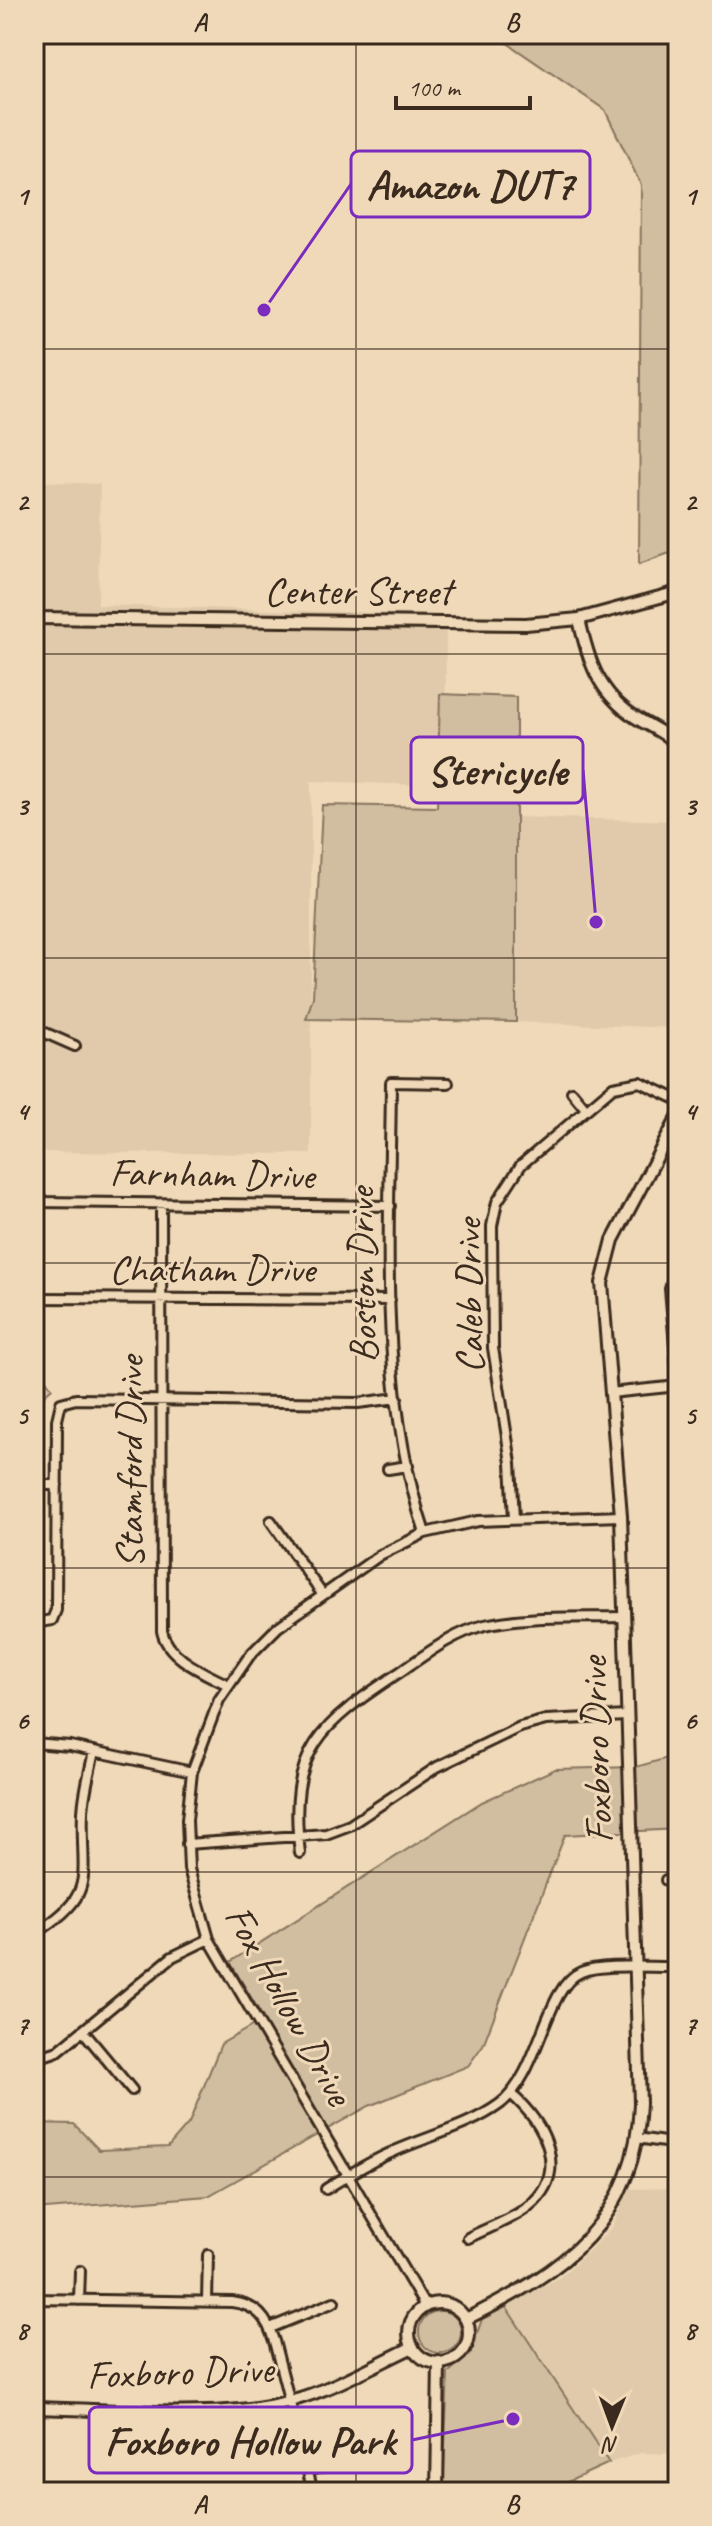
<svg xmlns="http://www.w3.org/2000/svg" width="712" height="2526" font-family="Caveat,sans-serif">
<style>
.built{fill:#e0caab}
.green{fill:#d1bd9f;stroke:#86745e;stroke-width:2}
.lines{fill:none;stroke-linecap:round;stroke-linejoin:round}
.minor-casing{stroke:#3b2a1e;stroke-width:14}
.tertiary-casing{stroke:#3b2a1e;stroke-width:16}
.minor{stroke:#efd9b8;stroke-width:8}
.tertiary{stroke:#efd9b8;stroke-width:10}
.grid{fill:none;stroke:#3b2a1e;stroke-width:2;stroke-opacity:0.55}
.labels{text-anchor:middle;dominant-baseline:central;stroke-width:6;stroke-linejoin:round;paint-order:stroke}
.street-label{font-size:40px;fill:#3b2a1e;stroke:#efd9b8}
.leader{fill:none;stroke:#7b2cbf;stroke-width:3}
.callout-dot{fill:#7b2cbf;stroke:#efd9b8;stroke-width:3}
.callout{fill:#efd9b8;stroke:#7b2cbf;stroke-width:3}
.callout-label{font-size:42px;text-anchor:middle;font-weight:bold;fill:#3b2a1e}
.neatline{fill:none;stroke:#3b2a1e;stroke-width:3}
.grid-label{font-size:26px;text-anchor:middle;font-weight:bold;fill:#3b2a1e}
</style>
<rect width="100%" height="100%" fill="#efd9b8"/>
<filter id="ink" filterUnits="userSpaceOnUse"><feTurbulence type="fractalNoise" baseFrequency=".0125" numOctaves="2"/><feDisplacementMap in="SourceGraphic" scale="16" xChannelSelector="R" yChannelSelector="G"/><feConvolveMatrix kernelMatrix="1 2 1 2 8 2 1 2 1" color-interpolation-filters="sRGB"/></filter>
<g filter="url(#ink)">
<path class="built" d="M34,481L100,484L98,605L446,615L445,786L311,781V1154L34,1152Z
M514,817L678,821V1028L514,1022Z
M678,2188V2454L641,2453L609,2463L506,2307L560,2277L589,2251L612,2227L630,2189Z"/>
<path class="green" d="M494,34H678V550L639,564L641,185L605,110Z
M440,694L516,697V1022L306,1019L313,997L322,805L437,807Z
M34,1363L52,1388L44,1395L42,1409H34Z
M678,1755V1829L565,1835L483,2045L468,2066L369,2106L208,2196L34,2210V2123L74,2124L99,2150L168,2147L189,2123L221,2044L264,2019L230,1962L482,1802L555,1769L636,1767Z
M506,2307L609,2463L546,2492H443L448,2373L471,2351L482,2319Z
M419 2332a21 21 0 1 1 42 0a21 21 0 1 1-42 0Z"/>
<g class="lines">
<g class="minor-casing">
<path id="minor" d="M34,1028L75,1046
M572,1092L586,1109
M34,1202L390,1206
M161,1204L162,1631C167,1658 205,1673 228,1685
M678,1264L670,1289L678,1380
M34,1298L390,1300
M610,1393L678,1386
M388,1469L408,1466
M34,1485H57
M514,1519L511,1463L493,1348L492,1226L497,1202L521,1165L613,1087L640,1082L678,1100
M271,1521L322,1594
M425,1533C377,1389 390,1232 391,1082L448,1083
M34,1623L52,1620L56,1610L57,1420L61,1403L76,1399L358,1403L397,1398
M34,1743L70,1746L192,1772
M187,1844L326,1834L350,1825L437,1767L520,1727L546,1720L627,1716
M300,1853C287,1750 320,1725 400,1672C426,1654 453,1633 485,1625C529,1615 578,1618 624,1617
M666,1880H678
M34,1934C100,1894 80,1876 83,1812C84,1792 90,1771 94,1751
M83,2031L132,2090
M34,2059L58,2051L172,1957L209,1939
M637,2138L678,2144
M326,2189C348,2175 371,2161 395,2151C429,2136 470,2126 500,2104C540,2074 545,1987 581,1972C604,1963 652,1968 678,1967
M468,2238C487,2228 512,2220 529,2206C571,2171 544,2123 511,2094
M34,2299L232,2302C257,2305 267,2318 274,2341L313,2492
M79,2300L80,2271
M207,2302L208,2255
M425,2306L209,1939L189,1869L187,1820L192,1772L219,1700L250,1655L278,1627L380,1555L425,1533L478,1521L621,1516
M270,2328L334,2302
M307,2471L364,2456"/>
</g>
<g class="tertiary-casing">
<path id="tertiary" d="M34,618L526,624L579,619L678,592
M579,619C588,660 598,693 635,717C649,726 665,733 678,744
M409 2333a30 30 0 1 1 60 0a30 30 0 1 1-60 0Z
M466,2319C564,2271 636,2221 640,2103L621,1516L602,1283L613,1240L678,1117
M34,2408C109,2409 220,2421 290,2401C334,2389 372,2366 413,2347
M437,2492L439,2362"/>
</g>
<use href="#minor" class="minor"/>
<use href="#tertiary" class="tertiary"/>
</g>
</g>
<path class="grid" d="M356,34V2492M34,349H678M34,654H678M34,958H678M34,1263H678M34,1568H678M34,1872H678M34,2177H678"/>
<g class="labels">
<g class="street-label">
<text x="358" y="591">Center Street</text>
<text transform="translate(212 1174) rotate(1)">Farnham Drive</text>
<text x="212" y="1269">Chatham Drive</text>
<text transform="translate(362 1275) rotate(-91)">Boston Drive</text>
<text transform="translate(469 1296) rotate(-91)">Caleb Drive</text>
<text transform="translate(130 1462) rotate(-90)">Stamford Drive</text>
<text transform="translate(596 1750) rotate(-92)">Foxboro Drive</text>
<text transform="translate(289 2005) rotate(61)">Fox Hollow Drive</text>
<text transform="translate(180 2372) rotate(-2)">Foxboro Drive</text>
</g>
</g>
<path class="leader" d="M264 310L351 184M596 922L583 770M513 2419L412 2440"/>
<g class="callout-dot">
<circle cx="264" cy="310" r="8"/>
<circle cx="596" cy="922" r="8"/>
<circle cx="513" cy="2419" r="8"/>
</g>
<g class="callout">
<rect x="351" y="151" width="239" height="66" rx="8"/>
<rect x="411" y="737" width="172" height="66" rx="8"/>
<rect x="89" y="2407" width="323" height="66" rx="8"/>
</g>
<g class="callout-label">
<text x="470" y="199">Amazon DUT7</text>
<text x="497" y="785">Stericycle</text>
<text x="250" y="2455">Foxboro Hollow Park</text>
</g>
<rect width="712" height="2526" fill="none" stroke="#efd9b8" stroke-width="88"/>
<g transform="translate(612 2426) rotate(181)" stroke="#efd9b8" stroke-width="6" paint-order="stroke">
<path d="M0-6L14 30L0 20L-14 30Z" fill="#3b2a1e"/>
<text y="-12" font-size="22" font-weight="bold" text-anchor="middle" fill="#3b2a1e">N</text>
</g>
<path d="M396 96v12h134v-12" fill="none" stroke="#3b2a1e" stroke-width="4"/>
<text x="408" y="96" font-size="24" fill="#3b2a1e" stroke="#efd9b8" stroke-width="6" paint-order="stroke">100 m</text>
<rect x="44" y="44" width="624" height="2438" class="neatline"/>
<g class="grid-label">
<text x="200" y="31">A</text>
<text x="512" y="31">B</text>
<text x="22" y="205">1</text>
<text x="690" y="205">1</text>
<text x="22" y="510">2</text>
<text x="690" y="510">2</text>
<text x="22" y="815">3</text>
<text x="690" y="815">3</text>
<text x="22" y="1120">4</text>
<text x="690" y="1120">4</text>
<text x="22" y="1424">5</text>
<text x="690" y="1424">5</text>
<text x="22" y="1729">6</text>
<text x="690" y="1729">6</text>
<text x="22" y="2034">7</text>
<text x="690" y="2034">7</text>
<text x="22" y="2339">8</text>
<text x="690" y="2339">8</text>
<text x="200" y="2513">A</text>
<text x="512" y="2513">B</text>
</g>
</svg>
